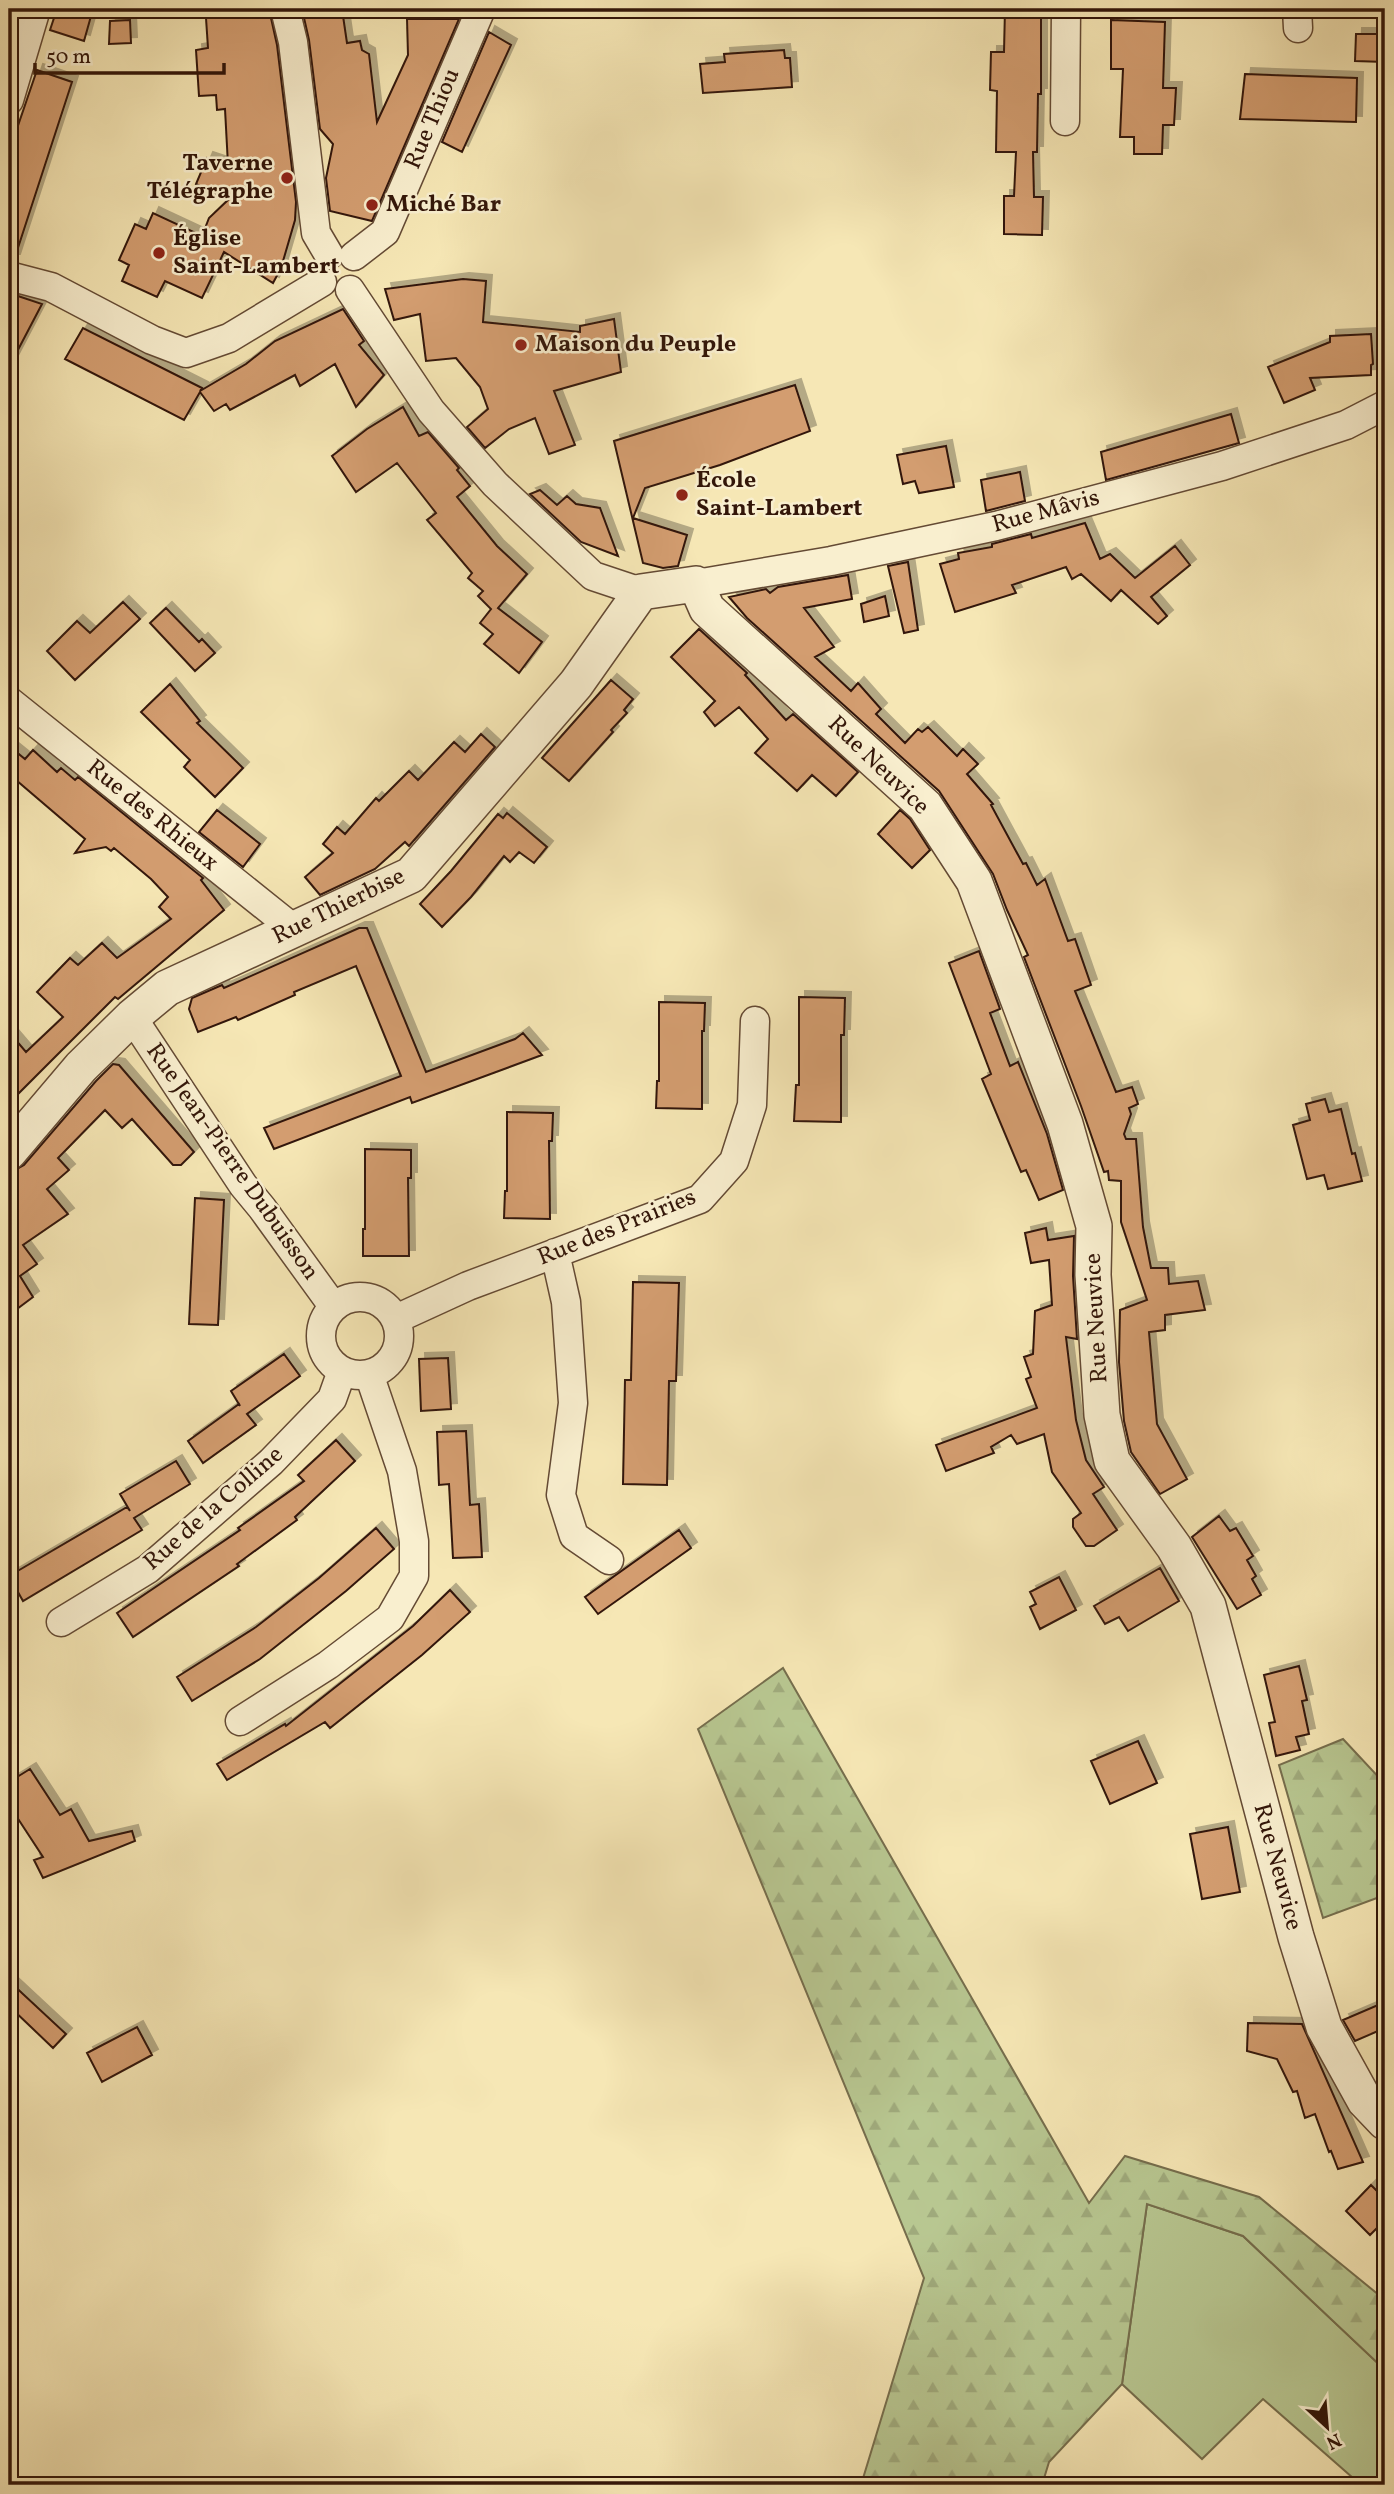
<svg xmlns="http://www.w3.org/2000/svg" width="1394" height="2494" font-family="Vollkorn,serif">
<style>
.grass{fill:#b8c791;stroke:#766e4d;stroke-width:2}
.forest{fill:url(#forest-firs);stroke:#766e4d;stroke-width:2}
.building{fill:#d39d6f;stroke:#331609;stroke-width:2;filter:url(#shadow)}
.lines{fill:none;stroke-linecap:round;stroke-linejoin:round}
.minor-casing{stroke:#644a34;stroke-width:31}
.tertiary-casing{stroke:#644a34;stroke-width:38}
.minor{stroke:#f9efcf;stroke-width:28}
.tertiary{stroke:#f9efcf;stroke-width:35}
.poi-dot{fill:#8f2418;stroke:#f9efcf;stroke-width:2.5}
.labels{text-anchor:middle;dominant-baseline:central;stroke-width:5;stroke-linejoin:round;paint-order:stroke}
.street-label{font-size:24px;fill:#331609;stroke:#f9efcf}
.poi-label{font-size:24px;font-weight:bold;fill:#331609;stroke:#f9efcf;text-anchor:start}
</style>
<defs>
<pattern id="forest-firs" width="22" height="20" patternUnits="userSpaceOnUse" patternTransform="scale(1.75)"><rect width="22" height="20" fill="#b8c791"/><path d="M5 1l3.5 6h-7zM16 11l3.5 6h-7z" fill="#9faa7c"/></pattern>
<filter id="shadow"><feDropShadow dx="6" dy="-6" stdDeviation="0" flood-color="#0004"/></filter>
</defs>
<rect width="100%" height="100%" fill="#f6e7b5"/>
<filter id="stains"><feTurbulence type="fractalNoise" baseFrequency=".00286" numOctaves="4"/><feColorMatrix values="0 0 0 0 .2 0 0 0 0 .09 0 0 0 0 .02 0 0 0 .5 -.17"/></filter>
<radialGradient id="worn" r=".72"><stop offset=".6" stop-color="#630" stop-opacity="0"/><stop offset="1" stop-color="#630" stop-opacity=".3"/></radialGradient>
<path class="grass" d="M1147,2204L1243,2236L1385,2370V2485H1361L1263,2399L1202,2459L1122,2384Z"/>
<path class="forest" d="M783,1668L1089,2203L1125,2156L1259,2197L1385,2300V2370L1243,2236L1147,2204L1122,2384L1049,2462L1042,2485H861L924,2278L698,1729Z
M1343,1739L1385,1784V1895L1323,1918L1279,1765Z"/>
<path class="building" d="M57,9H93L84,41L50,30Z
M208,9H269L277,45L296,202L295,220L281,268L273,283L224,252L202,298L165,281L157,297L122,281L129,265L119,260L135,224L146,229L153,213L202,236L209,218L228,200L196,184L207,158L228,165L225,109L217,110L216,95L199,96L196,50L208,48L206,18H209Z
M302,9H342L347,43L360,41L362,50L369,54L377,122L408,55L407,19H459L372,221L330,211L326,178L333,144L320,129L309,40Z
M1005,9H1041V94H1038L1037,152H1033L1034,197H1043L1042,235L1004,234V196H1014L1016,152H996L997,91L990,90L991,52H1004Z
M130,20L131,43L109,44L110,21Z
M1111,20L1165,22L1163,88H1176L1174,125H1163L1162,154H1134V137H1120L1123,69H1111Z
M489,32L511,45L462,152L442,142Z
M1356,34H1385V62L1355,61Z
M784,50L785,58H790L792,87L703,93L700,64L725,62L724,54Z
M37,70L72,82L14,260H9V152Z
M1245,74L1357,78L1356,122L1240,119Z
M463,279L486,281L483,322L580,332V326L614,319L621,372L554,391L575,445L549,454L535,418L509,429L485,448L467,427L488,409L480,387L456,358L426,361L420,314L394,320L385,289Z
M9,293L42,304L9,367Z
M343,309L364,341L359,345L384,375L356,407L335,364L300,386L295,375L230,410L226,404L214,411L200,392L184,420L65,359L83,328L202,388L200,391L246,364L275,341Z
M1371,334L1373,364L1371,365V375L1310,378L1315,390L1284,403L1268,367L1330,342V336Z
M795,385L810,431L720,465L645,488L633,518L687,535L678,566L663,568L643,563L614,441Z
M403,407L419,436L428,432L459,468L457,470L470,486L457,497L497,546L527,574L498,608L542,642L519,673L484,644L493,634L480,623L491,609L478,596L483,591L468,578L472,573L427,520L436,513L397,463L356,492L332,456L367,429Z
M1231,414L1239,443L1106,480L1101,452Z
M946,446L954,487L919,493L915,481L903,484L897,455Z
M1020,472L1025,501L986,511L981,480Z
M540,490L557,505L567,496L576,504L600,508L618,556L581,542L530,494Z
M1085,523L1100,559L1110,554L1135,578L1175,546L1190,565L1151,597L1167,616L1158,624L1121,590L1111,601L1081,574L1072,579L1066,567L1012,585L1016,593L955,612L940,564L959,559L958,553L992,547V544L1031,534L1032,538Z
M908,562L918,630L904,633L888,566Z
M848,575L852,599L804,608L834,647L815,657L851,691L858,683L881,709L876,714L905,743L918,729L922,732L928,727L957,756L963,749L978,764L967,774L993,804L991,805L1023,864L1026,863L1037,885L1045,879L1068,941L1075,939L1091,985L1075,991L1116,1092L1132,1087L1138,1104L1129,1108L1131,1114L1124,1134L1126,1139H1136L1143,1227L1151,1268H1168L1169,1284L1198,1281L1205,1310L1165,1315V1330L1149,1332L1157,1424L1187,1479L1160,1494L1131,1452L1124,1421L1119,1362L1120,1310L1147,1300L1121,1222V1181L1109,1180L1108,1171L1104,1172L1081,1106L1024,957L1028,955L1007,910L993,874L939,791L747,618L729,597L766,589L770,593L778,587Z
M885,596L889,616L864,622L861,604Z
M123,602L140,619L75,680L47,651L77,621L90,633Z
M166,608L199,642L202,639L215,653L195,671L150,623Z
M699,629L747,673L745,675L786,720L793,714L858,772L836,796L812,775L797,791L755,753L768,739L739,707L715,726L704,712L715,701L671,657Z
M611,680L633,699L624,710L627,713L611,730L613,732L569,781L542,758Z
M170,684L200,721L197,723L243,768L215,797L184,767L190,760L141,712Z
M481,734L495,747L409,846L405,842L375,869L320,895L305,877L333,853L323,844L337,827L345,834L376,798L379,801L409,771L418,780L454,742L465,752Z
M9,746L25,759L33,750L57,772L61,768L75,780L78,777L203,878L201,880L224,910L118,999L115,997L9,1103V1032L26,1052L63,1017L37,992L70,958L78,965L102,943L117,958L171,919L159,907L168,897L151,879L114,848L111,851L106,847L75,853L85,839L9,774Z
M217,810L260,844L243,867L199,832Z
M900,810L910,819L930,850L912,868L878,834Z
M507,813L547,847L534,863L519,852L510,862L504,856L471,897L442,927L420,904L451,871L498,814L503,818Z
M359,928H367L426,1072L515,1039L523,1033L542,1055L412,1103L410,1097L274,1149L264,1128L401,1076L356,966L294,992L295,995L238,1020L236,1017L198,1032L189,1009L192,998L222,985L224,988Z
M979,951L1000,1009L990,1013L1010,1066L1018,1062L1047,1134L1063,1190L1039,1200L1026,1170L1021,1172L982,1079L991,1074L949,963Z
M799,997L845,998L844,1035H841V1122L794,1121L796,1085H799Z
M659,1002L705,1003L704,1031H702V1109L656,1108L657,1081H659Z
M113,1064L119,1065L194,1152L181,1165H173L132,1119L122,1128L105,1110L58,1158L69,1170L47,1189L68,1214L23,1245L37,1264L20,1276L33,1297L9,1315V1178L13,1171L24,1165L96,1081Z
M1325,1099L1329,1112L1341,1109L1352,1154L1355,1153L1362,1181L1328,1189L1324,1175L1307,1179L1293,1125L1310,1120L1306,1104Z
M507,1112L553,1113L552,1141H549L550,1219L504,1218L505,1191H507Z
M365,1149L411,1150V1178H408L409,1256H363V1229H365Z
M195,1198L224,1200L218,1325L189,1324Z
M1046,1228L1048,1240L1074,1236L1073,1276L1077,1339L1066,1337L1076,1420L1086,1460L1104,1487L1093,1494L1117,1530L1094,1546H1086L1073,1527V1519L1081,1513L1052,1472L1044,1434L1017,1444L1011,1435L991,1447L994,1453L946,1471L936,1445L1037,1408L1026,1379L1031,1377L1024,1357L1033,1354L1035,1311L1052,1305L1049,1260L1031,1263L1025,1233Z
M633,1282L679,1283L676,1381H669L667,1485L623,1484L625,1380H631Z
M284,1354L300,1376L247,1414L256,1425L203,1463L188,1441L239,1404L240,1406L231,1391Z
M448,1358L451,1409L421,1411L419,1359Z
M466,1431L470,1505L479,1504L482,1557L453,1558L449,1484L439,1485L437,1432Z
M336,1440L355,1461L295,1517L297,1520L237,1564L239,1566L133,1637L117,1613L240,1530L238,1528L304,1481L298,1475Z
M176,1461L190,1484L134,1518L142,1530L23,1601L9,1576L127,1507L130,1511L120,1494Z
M1219,1516L1230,1531L1236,1528L1253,1556L1247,1560L1256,1576L1252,1579L1261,1595L1237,1609L1192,1537Z
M376,1528L394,1549L346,1591L260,1659L192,1701L177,1677L256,1627L319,1578Z
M679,1530L691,1548L598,1614L585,1597Z
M1160,1568L1179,1601L1128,1631L1119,1617L1105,1624L1094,1606Z
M1059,1577L1076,1610L1040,1629L1030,1607L1036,1604L1030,1592Z
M450,1590L470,1612L422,1655L330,1728L325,1722L227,1780L217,1764L285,1724L286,1726L413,1626Z
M1299,1666L1307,1700L1302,1701L1309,1734L1296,1737L1300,1750L1276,1756L1269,1723L1275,1722L1264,1675Z
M1138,1741L1157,1783L1110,1804L1091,1761Z
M30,1769L60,1815L71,1809L89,1841L132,1831L135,1841L43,1878L34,1860L43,1857L9,1805V1782Z
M1228,1827L1240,1892L1202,1899L1190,1834Z
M9,1981L66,2034L53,2048L9,2006Z
M1385,2002V2028L1355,2041L1343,2020Z
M1248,2023L1302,2024L1363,2162L1338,2169L1331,2151L1329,2152L1315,2114L1305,2118L1297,2091L1293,2092L1277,2059L1247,2051Z
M137,2027L152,2055L102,2082L87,2053Z
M1371,2185L1385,2199V2220L1370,2235L1346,2211Z"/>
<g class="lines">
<g class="minor-casing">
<path id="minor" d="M285,9L293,42L316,233L329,255
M1297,9L1298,28
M9,100L36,9
M1065,121L1066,9
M354,256L385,232L481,9
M9,276L51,287L152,340L186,353L229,338L322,282
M350,290L431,411L495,484L593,576L641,592
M696,584L831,561L996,526L1222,466L1346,425L1385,405
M9,701L295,930
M132,1017L243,1185L262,1208L333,1306
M555,1253L566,1302L573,1403L561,1495L574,1536L609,1560
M321 1336a39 39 0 1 1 78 0a39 39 0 1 1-78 0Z
M396,1319L468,1286L700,1199L734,1161L752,1105L755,1021
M61,1622L148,1569L271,1462L332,1399L342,1371
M240,1721L328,1665L390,1618L414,1576V1541L402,1471L369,1374"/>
</g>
<g class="tertiary-casing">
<path id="tertiary" d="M9,1152L81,1067L132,1017L167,988L411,875L576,684L641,592L696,584L707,609L925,806L974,881L1065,1124L1094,1226L1093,1275L1102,1415L1112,1461L1174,1547L1208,1606L1296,1937L1324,2027L1365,2101L1385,2122"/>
</g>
<use href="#minor" class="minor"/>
<use href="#tertiary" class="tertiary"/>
</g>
<g class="poi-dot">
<circle cx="287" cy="178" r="7"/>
<circle cx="372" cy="205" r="7"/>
<circle cx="159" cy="253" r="7"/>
<circle cx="521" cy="345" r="7"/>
<circle cx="682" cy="495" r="7"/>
</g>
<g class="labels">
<g class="street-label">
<text transform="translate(433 119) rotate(-67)">Rue Thiou</text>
<text transform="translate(1046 512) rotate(-15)">Rue Mâvis</text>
<text transform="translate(878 766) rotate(44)">Rue Neuvice</text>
<text transform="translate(152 816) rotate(39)">Rue des Rhieux</text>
<text transform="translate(339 907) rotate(-26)">Rue Thierbise</text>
<text transform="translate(232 1162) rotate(55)">Rue Jean-Pierre Dubuisson</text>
<text transform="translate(617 1228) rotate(-22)">Rue des Prairies</text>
<text transform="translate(1097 1318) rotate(-93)">Rue Neuvice</text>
<text transform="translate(214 1509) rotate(-41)">Rue de la Colline</text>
<text transform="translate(1277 1867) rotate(75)">Rue Neuvice</text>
</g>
<g class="poi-label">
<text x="273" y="164" text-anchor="end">Taverne<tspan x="273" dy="28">Télégraphe</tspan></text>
<text x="386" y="205">Miché Bar</text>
<text x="173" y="239">Église<tspan x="173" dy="28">Saint-Lambert</tspan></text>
<text x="535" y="345">Maison du Peuple</text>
<text x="696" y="481">École<tspan x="696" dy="28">Saint-Lambert</tspan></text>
</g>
</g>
<rect width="1394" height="2494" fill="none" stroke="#f6e7b5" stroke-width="35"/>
<rect x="10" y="10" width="1373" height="2473" fill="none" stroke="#331609" stroke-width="3.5"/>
<rect x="18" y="18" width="1359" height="2459" fill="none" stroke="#331609" stroke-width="2"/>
<g transform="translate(1327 2427) rotate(154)" stroke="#f9efcf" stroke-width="5" paint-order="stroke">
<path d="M0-5L12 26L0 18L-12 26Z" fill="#331609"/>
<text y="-10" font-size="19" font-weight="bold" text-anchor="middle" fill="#331609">N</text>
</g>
<path d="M35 63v10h189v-10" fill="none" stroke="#331609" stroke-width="3.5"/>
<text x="46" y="63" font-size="21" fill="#331609" stroke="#f9efcf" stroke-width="5" paint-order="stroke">50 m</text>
<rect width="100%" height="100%" filter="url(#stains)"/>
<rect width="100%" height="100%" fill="url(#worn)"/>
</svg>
